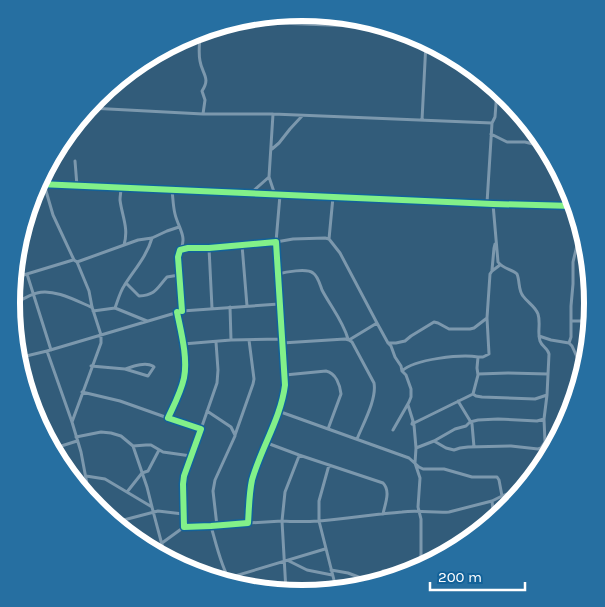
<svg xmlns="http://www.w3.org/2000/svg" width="605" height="607" font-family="Karla,sans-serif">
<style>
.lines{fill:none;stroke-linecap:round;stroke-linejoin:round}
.street{stroke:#7c98ad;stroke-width:3}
.cycleway-casing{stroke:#136299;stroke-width:9}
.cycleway{stroke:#82f089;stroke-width:6}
.rim{fill:none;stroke:#fff;stroke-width:6}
</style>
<rect width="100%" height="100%" fill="#325c7a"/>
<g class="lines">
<path class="street" d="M252,22L378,27
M327,25V17
M200,33C200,42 198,52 200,61C202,74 211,78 202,91L205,100L203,114
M90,108L203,114H273L492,123L487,203
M422,120L426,42
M492,123L495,117L497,90
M491,134L507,142H525L541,146
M272,149L279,143L290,129L302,116
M75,161L77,186
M269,177L275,195
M39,184L493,204L574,206
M44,184L53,215L74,260L77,262L89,291L92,307L101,335V343L72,422
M121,188C121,192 120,196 120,200C122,216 129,228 124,245
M172,190C173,198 173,206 175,214C178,227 187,236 181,249
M251,193L269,177L273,114
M280,195L276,242L293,239L325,238L329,239L340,253L377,323L349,340
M329,239L333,197
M242,245L247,306
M209,248L212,308
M22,249V275
M77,262L138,240L152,238L167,231L179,227
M492,270L494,248L495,244
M27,274L51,350
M278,274C285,272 307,268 313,273C318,276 320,285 322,290C331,307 343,321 348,339
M17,277L73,260
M126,283L139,296C156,295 157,288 167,277L179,275
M11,303C21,302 28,295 37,293C53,288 77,301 91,307
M230,307L231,340
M115,308C118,300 120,292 124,286C134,270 147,256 152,238
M93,311L115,308L147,321
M177,312C181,332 188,358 184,378C181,392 174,405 168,418L201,429L184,476L183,484L184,527L211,526L248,523C249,509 249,494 252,480C261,448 281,418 285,385L276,242L209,248H188L180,250L178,257L182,311
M571,321H590
M377,323L388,343L391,346L395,357L401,366L402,371L406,375L411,389V397L409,402L393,430
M539,336L551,340L569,343L572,346L577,357L579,376
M282,343L345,339L349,340L352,342L374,383C377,399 363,424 357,439
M388,343H396L405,341L411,336L434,322L438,323L449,329H470L474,328L487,318
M569,343L571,337V306L573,284V262L580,233
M183,344L231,340L281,339
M47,351L72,422L81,452L90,500
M22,357L47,351L182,311L279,304
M478,357H483L489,354L487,318L490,274L492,271L500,265
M91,366L125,369L148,376L154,367L153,366C145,362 134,366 125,369
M402,371C414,359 462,354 478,357L477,368L478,375L473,394L412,424
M478,374L508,373L548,374
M285,375L326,371C336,373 340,385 341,394L328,429
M82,392L120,401L168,418
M473,394L476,396L482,397L535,399L547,395
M458,401L472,424L474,447
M408,405L413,421L412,424L414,425L416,448L415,463L420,478L418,507L421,519V554L420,569
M207,411L231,427L235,435L253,384L254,379L249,340
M278,411L409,458L419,467L423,469H444L472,477H497L499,480L502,496
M201,429L217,383L218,370L216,342
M76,437L101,432L111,433L121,436L133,446L147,487L153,511L165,556
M434,441L446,448L454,450L460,448L468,447L511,446L538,449L541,448L545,442L544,419L547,395L549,354C548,348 542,347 540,341C537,333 541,323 538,314C535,306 528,303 523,296C518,290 520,281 517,274C512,269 503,269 498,262L493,204
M545,442L549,449
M267,443L299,455L383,483C391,491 385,504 383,514
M133,446L146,445H151L163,452L191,456
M55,448L77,441
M416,448L434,441L455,429L466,426L470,422L478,420L498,419L537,421L544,419
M329,465L319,501V521L336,588
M86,476L105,479L152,507
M127,492L142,473L148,471L159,450
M492,501L494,519
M116,522L158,511L183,514
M248,523L282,521L285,492L299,456
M211,526C215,540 222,570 230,580
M217,526L213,491L215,480L235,436
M162,543L184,527
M289,561L307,570L332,575
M331,570L348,573L369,581
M225,579L325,549
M379,580L383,571L415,569L420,566H424
M286,591L282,521C322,524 362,515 402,512C418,510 434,513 449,512L492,501L502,496L522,489"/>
<g class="cycleway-casing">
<path id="cycleway" d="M39,184L493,204L574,206
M177,312C181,332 188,358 184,378C181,392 174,405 168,418L201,429L184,476L183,484L184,527L211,526L248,523C249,509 249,494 252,480C261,448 281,418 285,385L276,242L209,248H188L180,250L178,257L182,311"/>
</g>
<use href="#cycleway" class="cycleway"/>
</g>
<path d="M0 0H605V607H0ZM20 303a282 282 0 1 1 564 0a282 282 0 1 1-564 0Z" fill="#266fa1" fill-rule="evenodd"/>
<path class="rim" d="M20 303a282 282 0 1 1 564 0a282 282 0 1 1-564 0Z"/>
<path d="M430 582v8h95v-8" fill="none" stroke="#ffffff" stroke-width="2.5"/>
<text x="438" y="582" font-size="15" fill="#ffffff" stroke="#136299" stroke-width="4" paint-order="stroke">200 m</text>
</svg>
